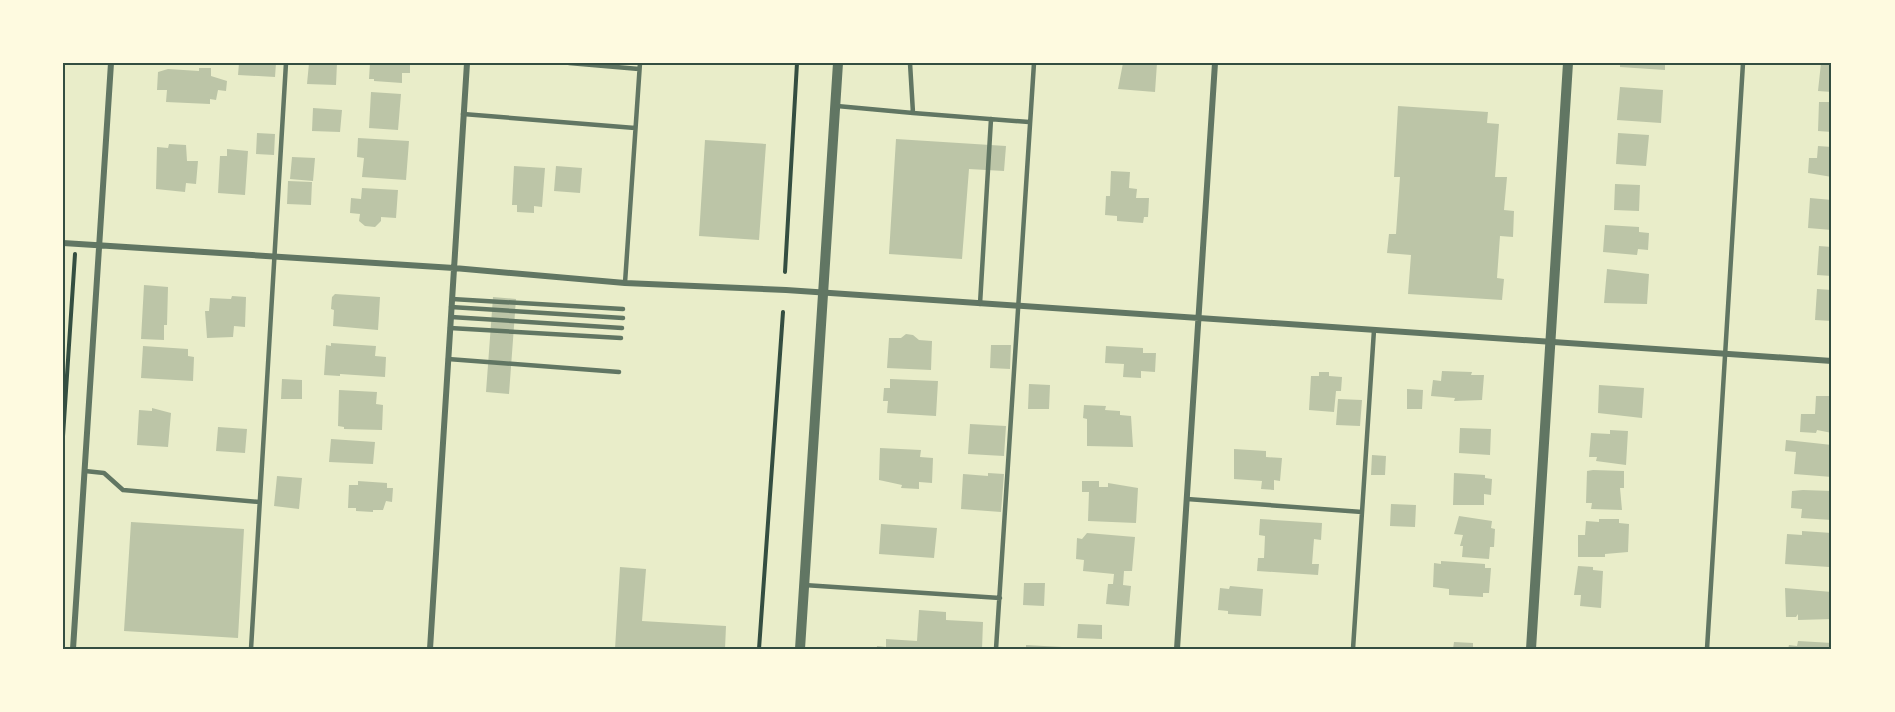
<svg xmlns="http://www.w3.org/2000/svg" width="1895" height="712" font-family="'Libre Baskerville',serif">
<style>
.building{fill:#bcc5a7}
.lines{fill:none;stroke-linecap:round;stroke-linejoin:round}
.path{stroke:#344e41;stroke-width:4}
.service{stroke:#617663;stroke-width:4.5}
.minor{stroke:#617663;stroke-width:6}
.tertiary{stroke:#617663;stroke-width:10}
.neatline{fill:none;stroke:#344e41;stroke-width:2}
</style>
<rect width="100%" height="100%" fill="#e9edc9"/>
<path class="building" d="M239,63H276L275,77L238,75Z
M309,63H337L336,85L307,84Z
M370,63H410V73H402V83L374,81V79H369Z
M1123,63H1157L1155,92L1118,89Z
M1620,63H1665V70L1620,67Z
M1821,63H1832V92L1818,91Z
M199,68H211V76L227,81L226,91L218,90L216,100L210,99V104L166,102L167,90H157L158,72L168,69L199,71Z
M1620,87L1663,90L1661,123L1617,120Z
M371,92L401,94L398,130L369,128Z
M1819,102H1832V132L1818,131Z
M1398,106L1488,112L1487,123L1499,124L1495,177H1507L1504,210L1514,211L1513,237L1500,236L1497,278L1504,279L1502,300L1408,294L1411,255L1387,253L1389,234H1396L1400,177H1394Z
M313,108L342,110L340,132L312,131Z
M257,133L275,134L274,155L256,154Z
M1618,133L1649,135L1646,166L1616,164Z
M358,138L409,141L406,180L362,177L364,158L357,157Z
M896,139L1006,146L1004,171L969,169L962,259L889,254Z
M705,140L766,144L759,240L699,236Z
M169,144L186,145L187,161H198L196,184L186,183L185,192L156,189L157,147L168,148Z
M1818,146L1832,147V177L1808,173L1809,158H1817Z
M227,149L248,151L245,195L218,193L220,156H227Z
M292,157L315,158L313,181L290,179Z
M514,166L545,168L542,207L534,206V213L517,212V205H512Z
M556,166L582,168L580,193L554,191Z
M1111,171L1130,172L1129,188L1137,189L1136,198H1149L1148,217H1144L1143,223L1117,221V216L1105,215L1106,196H1110Z
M288,181L312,182L311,205L287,204Z
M1615,184L1640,185L1639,211L1614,210Z
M362,188L398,190L396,218L381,217V221L375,227L365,226L359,221L360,214L350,213L351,198L361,199Z
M1810,198L1832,200V230L1808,228Z
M1605,225L1639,227V232L1649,233L1648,250L1638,249L1637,255L1603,252Z
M1819,246L1832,247V276L1817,275Z
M1607,269L1649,274L1647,304L1604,303Z
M144,285L168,287L167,325H164V340L141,339Z
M1817,289L1832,290V321L1815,320Z
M335,294L380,297L378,330L333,326L334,310L331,309L332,297Z
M232,296L246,297L245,327L234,326L233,337L207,338L205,311H209L210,298L231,299Z
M493,297L516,299L509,394L486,392Z
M906,334L913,335L919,340L932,341L931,370L887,368L889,338H901Z
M331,343L376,346L375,356L386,357L385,377L340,374V376L324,375L326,345L331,346Z
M991,345H1011L1010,369L990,368Z
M143,346L188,349V356L194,357L193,381L141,378Z
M1106,346L1143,348V353H1156L1155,372L1141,371V378L1123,377L1124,364L1105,363Z
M1442,371L1472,372L1471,375H1484L1482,400L1454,401L1455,398L1431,396L1433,380L1441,381Z
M1319,372H1329V376L1342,377L1341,391H1336L1334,412L1309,410L1311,376H1319Z
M282,379L302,380V399H281Z
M890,379L938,381L936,416L887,413L888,401H883L884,388H890Z
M1029,384L1050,385L1049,409H1028Z
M1599,385L1644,388L1642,418L1598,413Z
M1407,389L1423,390L1422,409H1407Z
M339,390L377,392L376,404L383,405L382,430L344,429V427L338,426Z
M1816,396H1832V433L1817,430L1816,433L1800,432L1801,414H1815Z
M1338,399L1362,400L1360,426L1336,425Z
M1084,405L1106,406L1105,410L1120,411V415L1131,416L1133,447L1087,446V419L1083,418Z
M152,408L171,413L168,447L137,445L139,410L152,411Z
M970,424L1006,426L1004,456L968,454Z
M218,427L247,429L245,453L216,451Z
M1460,428L1491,429L1490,455L1459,453Z
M1610,430L1628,431L1626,465L1596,461L1597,457H1589L1591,433L1610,434Z
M331,439L375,442L373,464L329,462Z
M1786,440L1832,445V477L1794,474L1796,452L1785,451Z
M880,448L921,450L920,457L933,458L932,483L919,482V489L901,488L902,485L879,480Z
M1234,449L1266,451V457L1282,458L1280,481L1274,480V490L1261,489L1262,481L1234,479Z
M1372,455L1386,456L1385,475H1371Z
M1593,470L1624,471V488H1620L1622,510L1591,509L1592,503H1586L1587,471Z
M988,473L1004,474L1001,512L961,509L963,474L988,476Z
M1454,473L1485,475V478L1492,479L1491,495L1484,494V505H1453Z
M277,476L302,478L299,509L274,506Z
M358,481L387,483V488H393L392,502L386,501L383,510H373V512L356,511V508H348L349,485H358Z
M1082,481H1099V487H1108V483L1138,488L1136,523L1088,521L1089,492H1082Z
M1803,490L1832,491V520L1801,518L1802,509L1791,508L1792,491Z
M1391,504L1416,505L1415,527L1390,526Z
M1459,516L1492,521L1491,528L1495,529L1494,547H1490L1489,559L1462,557L1463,546H1460L1463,535L1454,534Z
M1260,519L1322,523L1321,540L1314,539L1312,564H1319L1318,575L1257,571L1258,558H1264L1265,536L1259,535Z
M1599,519H1619V523L1629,524L1628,552L1605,554V557H1578V535H1585L1586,521L1599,522Z
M131,522L244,529L238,638L124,631Z
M881,524L937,528L934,558L879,554Z
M1802,531L1832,533V565L1829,567L1785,564L1787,534L1802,535Z
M1087,533L1135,537L1132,571H1124L1123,585L1131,586L1129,606L1106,604L1108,584H1113L1114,574L1083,571L1084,560L1076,559L1077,538L1082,539Z
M1441,561L1485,564V568H1491L1489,593H1483V597L1449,595V589L1433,587L1434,563L1441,564Z
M1578,566L1593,567V570L1603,571L1601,608L1580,606L1581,595H1574Z
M620,567L646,569L642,621L726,626L725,649H615Z
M1024,583H1045L1044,606L1023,605Z
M1230,586L1263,589L1261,616L1228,614V611L1218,610L1220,588L1229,589Z
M1785,588L1832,592V619L1798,620V614L1796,617H1786Z
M919,610L946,612V620L983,622L982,649H877V646L886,647V639L917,641Z
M1078,624L1102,625V639L1077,638Z
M1798,641L1832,643V649H1788L1789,645L1797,646Z
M1454,642L1473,643V649H1453Z
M1026,645L1062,647L1061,649H1026Z"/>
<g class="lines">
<path class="path" d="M785,272L797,63
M63,436L75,254
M759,649L783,312"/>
<path class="service" d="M569,63L639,69
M837,106L913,113L910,63
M913,113L1029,122
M463,114L635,128
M625,283L640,63
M452,299L623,309
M980,304L991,119
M451,307L623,318
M451,317L622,328
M450,328L621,338
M448,359L619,372
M85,471L104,473L123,490L259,502
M1187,499L1362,512
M804,585L1000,598
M251,649L286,63
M996,649L1034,63
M1353,649L1374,330
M1707,649L1743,63"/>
<path class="minor" d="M63,243L454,268L625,283L786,290L1832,361
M73,649L111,63
M430,649L467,63
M1177,649L1215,63"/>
<path class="tertiary" d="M800,649L838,63
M1531,649L1568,63"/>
</g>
<rect width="1895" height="712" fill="none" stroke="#fefae0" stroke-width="129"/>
<rect x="64" y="64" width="1766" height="584" class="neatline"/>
</svg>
